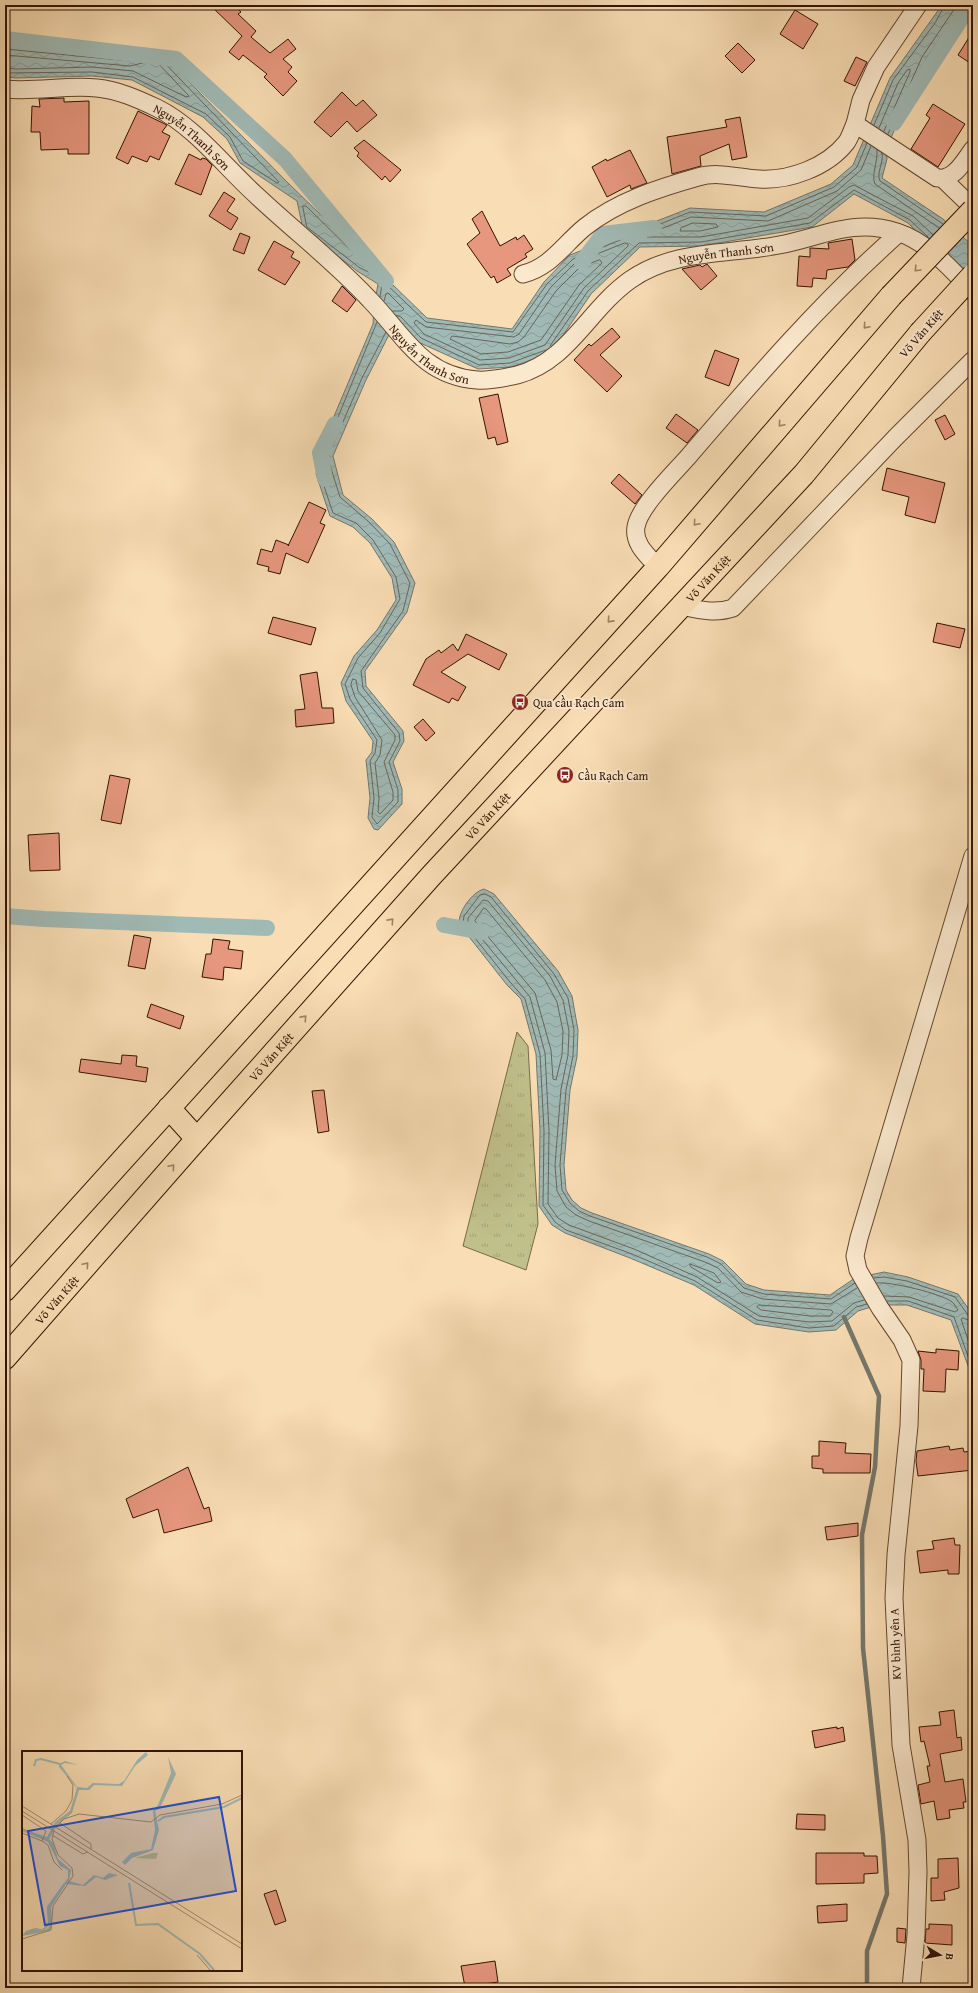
<svg xmlns="http://www.w3.org/2000/svg" width="978" height="1993" font-family="'Gentium Book Plus',serif">
<style>
.grass{fill:url(#grass-tufts);stroke:#796a46}
.water{fill:url(#water-waves);stroke:#74776d}
.lines{fill:none;stroke-linecap:round;stroke-linejoin:round}
.shore{stroke:#69665b;stroke-width:1}
.stream{stroke:#74776d;stroke-width:4.5}
.canal{stroke:#a0bab6;stroke-width:16}
.building{fill:#e7977e;stroke:#321300}
.minor-casing{stroke:#64462d;stroke-width:19}
.major-casing{stroke:#321300;stroke-width:24}
.minor{stroke:#fbe9ce;stroke-width:17}
.major{stroke:#f9ddb4;stroke-width:22}
.major-bridge-casing{stroke:#321300;stroke-width:24;stroke-linecap:butt}
.major-bridge{stroke:#f9ddb4;stroke-width:22}
.oneway{stroke:#9f8263}
.labels{text-anchor:middle;dominant-baseline:central;stroke-width:4;stroke-linejoin:round;paint-order:stroke}
.street-label{font-size:12px;fill:#321300;stroke:#fbe9ce}
.poi-label{font-size:12px;fill:#321300;stroke:#fbe9ce;text-anchor:start}
.inset-river{fill:none;stroke:#a0bab6;stroke-width:2}
.inset-road{fill:none;stroke:#a98c6c;stroke-width:1}
.view{fill:#1d4ed8;fill-opacity:0.15;stroke:#1d4ed8;stroke-width:2}
.inset-edge{fill:none;stroke:#321300;stroke-width:2}
</style>
<defs>
<pattern id="grass-tufts" width="24" height="20" patternUnits="userSpaceOnUse"><rect width="24" height="20" fill="#c0c08b"/><path d="M3 7l-1-3M5 7V3M7 7l1-3M15 17l-1-3M17 17v-4M19 17l1-3" fill="none" stroke="#a5a476"/></pattern>
<pattern id="water-waves" width="16" height="10" patternUnits="userSpaceOnUse"><rect width="16" height="10" fill="#a0bab6"/><path d="M0 5q4-4 8 0t8 0" fill="none" stroke="#8a9f9b"/></pattern>
</defs>
<rect width="100%" height="100%" fill="#f9ddb4"/>
<filter id="stains"><feTurbulence type="fractalNoise" baseFrequency=".005" numOctaves="4"/><feColorMatrix values="0 0 0 0 .2 0 0 0 0 .09 0 0 0 0 .02 0 0 0 .5 -.17"/></filter>
<radialGradient id="worn" r=".72"><stop offset=".6" stop-color="#630" stop-opacity="0"/><stop offset="1" stop-color="#630" stop-opacity=".3"/></radialGradient>
<path class="grass" d="M517,1032L528,1046L538,1224L526,1270L463,1246Z"/>
<path class="water" d="M942,5H962L926,59L886,149L887,159L882,178L943,219L973,246V288L908,223L854,194L812,227L701,246L640,247L591,294L551,353L511,367L478,369L418,342L397,319L366,380L333,456L343,495L372,519L394,542L415,583L407,612L365,671L366,686L403,731L404,741L393,762L402,789V804L378,830L374,829L368,818L370,798L366,760L372,752L373,741L346,701L341,683L354,656L377,630L396,600L392,578L370,543L353,527L330,516L316,474L332,421L373,324L374,307L378,284L357,271L303,229L297,201L240,163L227,139L203,117L132,80L92,76L16,78L5,77V45L131,57L158,50L287,182L427,318L512,329L544,282L570,255L690,208L764,212L831,184L853,165L890,78Z
M484,889L494,894L558,971L572,996L578,1030L577,1057L570,1090L564,1165L566,1190L572,1200L581,1208L592,1213L709,1254L723,1261L746,1284L764,1290L830,1295L855,1278L884,1272L908,1277L958,1294L973,1315V1379L951,1320L907,1305H878L858,1311L836,1330L809,1332L755,1324L694,1285L630,1258L565,1233L552,1225L539,1206L540,1131L536,1054L521,999L507,985L459,924C458,912 472,892 484,889Z"/>
<g class="lines">
<path class="shore" d="M5,49L130,61L157,55L279,182L277,183L243,161L230,137L206,114L133,77L92,72L5,73
M5,55L130,66L155,60L189,96L186,97L133,71L92,67L17,69L5,68
M874,125L893,80L935,23L945,5
M879,128L898,83L907,70L910,69V72L884,131
M888,134L922,57L957,5
M871,146L861,170L837,191L768,221L691,217L648,234L647,237H701L808,218L849,187L854,185L913,216L933,235
M877,150C878,162 871,175 875,184L939,228
M882,153C884,163 876,173 880,181L943,224
M303,206H306L373,272V274L360,268L307,227Z
M693,223L716,224L718,227L700,231H680L681,228Z
M625,243L628,244V246L584,288L545,345L509,358L480,360L424,334L414,323L416,320L426,327L514,337L519,334L551,287L575,263Z
M600,260L602,263L579,285L541,340L508,352L481,354L450,339L452,336L510,344L518,342L524,337L556,291L579,268Z
M380,297L382,284L385,283L426,322L513,332L547,284L573,259L690,212L766,216L834,187L857,167L867,143
M384,301L386,294L388,293L404,309L402,311H393
M396,315L401,317L421,338L479,365L510,363L546,350
M377,322L336,422L329,444L330,446L333,445L362,378L386,332
M550,346L588,291L639,243L701,242L810,223L854,190L910,220L928,237
M327,456L340,497L369,522L390,544L410,583L403,611L361,671L363,688L399,733L400,741L389,762L398,790V802L377,824L372,817L374,798L370,761L375,753L377,740L350,699L345,684L358,658L380,633L400,599L396,577L373,540L356,523L333,513L320,474Z
M353,679L356,680L358,691L395,735V740L384,762L393,792V800L380,814L378,812L379,798L375,763L380,755L382,740L355,697L351,685Z
M484,908L486,909L545,980L557,1002L563,1031L562,1055L556,1080L553,1079L551,1050L535,993L475,921Z
M690,1264L714,1273L721,1282L718,1283L691,1267Z
M874,1278L884,1277L907,1281L955,1297L968,1315L973,1317
M855,1283L831,1299L764,1294L744,1288L721,1264L707,1257L590,1216L579,1211L570,1203L562,1190L560,1165L566,1090L573,1056L574,1030L568,998L554,974L491,897L485,894L480,895L464,916L463,923L510,982L525,999L540,1054L544,1131L543,1205L555,1222L566,1230L632,1254L695,1281L757,1320L809,1328L834,1326L856,1307L867,1304
M877,1283C889,1281 943,1294 952,1302C955,1304 956,1308 958,1310L955,1312L909,1297L884,1296
M857,1288L831,1304L763,1299L741,1292L718,1268L705,1262L589,1221L576,1215L566,1207L557,1191L555,1165L561,1089L568,1055L569,1031L563,1000L550,976L488,901L483,900L468,918V922L530,997L545,1053L549,1131L548,1204L558,1218L569,1225L634,1249L697,1277L759,1316L809,1322L832,1321L854,1303L864,1300
M887,1301H908L954,1317L973,1370
M759,1305L831,1310L833,1312L830,1316H810L761,1310L757,1307Z
M973,1322L963,1318L961,1319L973,1355"/>
<path class="stream" d="M844,1317L879,1396L875,1467L862,1535L863,1648L883,1836L887,1894L867,1951V1988"/>
<path class="canal" d="M5,39L176,59L285,159L386,281
M894,123L970,5
M582,262L603,234L654,228
M325,479L320,453L335,424
M5,916L44,919L267,928
M444,925L482,932"/>
</g>
<path class="building" d="M210,5H234L241,12L238,14L256,31L251,37L270,53L288,39L296,49L283,59L292,67L288,72L297,81L283,96L264,77L267,74L243,55L239,60L229,52L242,36Z
M795,10L818,24L803,49L780,34Z
M973,31V65L958,55Z
M738,43L755,60L742,73L725,56Z
M856,57L867,62L855,86L844,81Z
M342,92L356,106L363,100L377,115L357,132L347,121L331,137L314,122Z
M64,98V102L89,101V154H68V149L41,150L40,132H31L32,106L40,107L39,99Z
M933,104L965,124L938,167L911,149L930,118L926,115Z
M138,111L167,125L162,132L170,136L159,160L150,156L147,162L132,156L128,164L116,158Z
M740,117L747,157L732,160L729,144L700,156L701,166L672,174L667,137L727,127L725,120Z
M364,140L401,170L390,182L385,176L382,180L357,156L359,153L354,148Z
M630,150L647,183L631,189L630,185L607,197L592,167L606,159L607,161Z
M189,154L201,160L202,158L206,159L212,165L201,195L175,184Z
M224,192L235,199L227,211L238,218L231,230L209,216Z
M482,211L500,246L516,237L517,240L524,235L533,249L525,254L527,257L507,269L511,275L497,283L494,276L491,278L467,244L480,233L472,219Z
M240,233L250,237L244,254L233,250Z
M852,239L855,260L848,267L827,270L826,279L813,278L812,287L797,286L799,256L810,257V248L829,249L828,243Z
M274,241L294,252L291,257L300,262L285,285L258,270Z
M707,264L717,276L701,290L682,269L700,265L702,267Z
M342,286L356,300L347,312L332,301Z
M612,328L620,337L600,355L622,376L607,392L574,360L589,344L591,346Z
M715,350L739,359L729,386L705,377Z
M498,394L508,442L497,445L495,437L488,439L479,398Z
M676,414L698,430L687,443L666,428Z
M945,415L955,434L945,440L935,420Z
M887,468L945,483L935,523L905,515L909,497L882,490Z
M619,474L642,495L635,504L611,483Z
M309,502L326,510L320,523L325,525L308,563L286,553L280,574L268,571L269,567L257,564L261,549L272,552L276,540L289,545L288,546Z
M273,617L316,628L311,645L268,633Z
M937,623L965,629L960,648L933,642Z
M466,634L507,654L499,670L468,654L441,672L466,687L458,701L452,698L449,703L413,685L426,659L439,650L441,653L453,644L458,651Z
M317,672L322,708H333L334,723L296,727L295,710L305,709L300,675Z
M423,719L435,733L426,741L414,727Z
M110,775L130,779L121,824L101,820Z
M59,833L60,870L30,871L28,835Z
M134,935L151,938L145,969L128,966Z
M213,939L230,941L228,949L243,951L241,969L224,967L223,980L202,977L206,954H211Z
M151,1004L184,1016L180,1029L147,1017Z
M122,1055L137,1056L136,1066L148,1068L146,1082L79,1072L81,1059L121,1064Z
M324,1090L329,1131L318,1133L312,1091Z
M936,1349L959,1351L958,1370L946,1369L945,1392L923,1391L924,1369H921V1360L918,1351L936,1353Z
M819,1441L846,1443L845,1453L871,1454L870,1473H823V1469L812,1468V1456H819Z
M949,1446L950,1450L963,1448L964,1452L972,1451L973,1470L918,1476L916,1461L917,1451Z
M188,1467L204,1509L209,1507L212,1521L164,1533L158,1509L133,1518L126,1499Z
M858,1523V1536L827,1540L825,1527Z
M954,1538L955,1545H960L959,1574H948V1570L920,1573L917,1551L934,1549L932,1541Z
M954,1710L957,1738L961,1737L962,1750L940,1754L945,1782L963,1779L966,1802H963L964,1808L949,1810L950,1818L937,1820L934,1801L921,1804L918,1785L930,1782L927,1766H930L924,1741L921,1742L919,1727L941,1725L939,1712Z
M837,1727V1729L843,1727L845,1741L815,1748L812,1731Z
M797,1814L825,1815V1830L796,1829Z
M816,1853H864V1856H877L878,1873L864,1874V1883L816,1884Z
M958,1858L959,1888L944,1892L945,1900L931,1901V1878H938V1859Z
M276,1890L286,1921L275,1925L264,1894Z
M847,1904V1921L818,1923L817,1906Z
M929,1924L952,1925V1945L925,1943L926,1929H929Z
M897,1928L906,1929L905,1943L897,1942Z
M495,1961L498,1982L465,1987L461,1966Z"/>
<g class="lines">
<g class="minor-casing">
<g id="minor">
<path id="s1" d="M5,89C36,92 66,85 97,88C118,90 138,99 157,108C194,126 225,167 256,195C293,230 335,262 370,300C404,335 422,376 477,380C490,381 504,378 517,375C569,361 588,310 630,280C674,249 728,255 779,245C822,237 852,218 897,232C928,242 951,269 973,292"/>
<path d="M855,124L861,100L876,67L918,5"/>
<path d="M943,179L973,208"/>
<path d="M523,274C551,267 564,244 585,227C618,201 659,188 698,177C718,171 739,178 759,179C789,181 827,167 846,143C850,138 852,130 855,124L937,178C954,181 964,161 973,149"/>
<path d="M658,567C648,556 633,544 636,527C639,507 674,473 688,457C755,379 822,301 899,233"/>
<path d="M682,606C700,610 715,614 733,608L895,438L973,360"/>
<path d="M911,1988L916,1935L918,1872L917,1840L901,1745L894,1598L896,1555L909,1426L911,1360L902,1340L880,1308L858,1270L855,1256L859,1238L973,856"/>
</g>
</g>
<g class="major-casing">
<g id="major">
<path d="M169,1108L197,1139"/>
<path d="M5,1290L658,567L891,296"/>
<path id="s2" d="M5,1358L197,1139L431,876L804,474L920,333"/>
</g>
</g>
<use href="#minor" class="minor"/>
<use href="#major" class="major"/>
<g class="major-bridge-casing">
<path id="major-bridge" d="M891,296L973,210
M920,333L973,275"/>
</g>
<use href="#major-bridge" class="major-bridge"/>
</g>
<defs><path id="oneway-chevron" d="M-2-3.5L2.5 0L-2 3.5" fill="none" stroke-width="1.6" stroke-linecap="round" stroke-linejoin="round"/></defs>
<g class="oneway">
<use href="#oneway-chevron" transform="translate(917 269) rotate(134)"/>
<use href="#oneway-chevron" transform="translate(866 326) rotate(131)"/>
<use href="#oneway-chevron" transform="translate(781 424) rotate(131)"/>
<use href="#oneway-chevron" transform="translate(696 523) rotate(131)"/>
<use href="#oneway-chevron" transform="translate(610 620) rotate(132)"/>
<use href="#oneway-chevron" transform="translate(391 921) rotate(-48)"/>
<use href="#oneway-chevron" transform="translate(304 1018) rotate(-48)"/>
<use href="#oneway-chevron" transform="translate(172 1167) rotate(-49)"/>
<use href="#oneway-chevron" transform="translate(86 1265) rotate(-49)"/>
</g>
<defs>
<g id="bus-disc" transform="scale(0.9)"><circle r="9.5" fill="#8f2418" stroke="#fbe9ce"/><path d="M-5-6H5V4H4V6H2V4H-2V6H-4V4H-5ZM-3.5-4V0h7V-4ZM-3.5 1.2v1.5H-2V1.2ZM2 1.2v1.5H3.5V1.2Z" fill="#fff"/></g>
</defs>
<g fill-rule="evenodd">
<use href="#bus-disc" x="520" y="702"/>
<use href="#bus-disc" x="565" y="775"/>
</g>
<g class="labels">
<g class="street-label">
<text stroke="none"><textPath href="#s1" startOffset="201">Nguyễn Thanh Sơn</textPath></text>
<text stroke="none"><textPath href="#s1" startOffset="872">Nguyễn Thanh Sơn</textPath></text>
<text transform="translate(921 333) rotate(-49)">Võ Văn Kiệt</text>
<text stroke="none"><textPath href="#s1" startOffset="525">Nguyễn Thanh Sơn</textPath></text>
<text stroke="none"><textPath href="#s2" startOffset="1050">Võ Văn Kiệt</textPath></text>
<text stroke="none"><textPath href="#s2" startOffset="726">Võ Văn Kiệt</textPath></text>
<text stroke="none"><textPath href="#s2" startOffset="402">Võ Văn Kiệt</textPath></text>
<text stroke="none"><textPath href="#s2" startOffset="78">Võ Văn Kiệt</textPath></text>
<text transform="translate(895 1644) rotate(-92)">KV bình yên A</text>
</g>
<g class="poi-label">
<text x="533" y="702">Qua cầu Rạch Cam</text>
<text x="578" y="775">Cầu Rạch Cam</text>
</g>
</g>
<g transform="translate(22 1751)">
<rect width="220" height="220" fill="#f9ddb4"/>
<path d="M131,102H136L134,108L113,107Z" fill="#c0c08b"/>
<path d="M124,1L126,4L113,15L100,35L72,34L67,39H57L50,62L36,73L27,88L31,92L36,108L49,119L47,130L61,134L72,124L81,127L87,122L96,124L83,129L74,126L63,135L44,133L29,156L30,176L28,180L0,185L4,180L13,177L23,179L27,176L25,158L46,127V119L38,115L26,91L0,80V78L25,86L33,71L48,60L55,37L37,16V13L43,10L56,14L43,12L39,14L55,36L65,37L71,32L97,33L102,30L115,9ZM146,6L154,23L138,57L133,60L137,79L131,99L110,107L103,114L100,111L109,102L129,98L133,79L131,60L136,54L149,22Z" fill="#a0bab6"/>
<path class="inset-river" d="M12,15L14,9L19,8L38,13M136,70L142,66L202,56L220,47M0,78L19,86M107,132L114,174L136,173L178,203L192,219M21,179L27,173L26,156L43,132"/>
<path class="inset-road" d="M0,55L220,193M0,60L220,198M0,64L24,80L20,90L26,94L32,111L40,119M38,72L69,93V98M29,73L44,60L50,49L51,34L45,25M34,76L42,68L57,63L129,71L138,64L200,53L220,44M0,82L20,90M30,84L61,103L66,101M0,188L29,179L31,155L51,125L50,117L36,104L30,88L32,80M175,204L188,219"/>
<path class="view" d="M197,46L214,140L23,174L6,80Z"/>
<rect width="220" height="220" class="inset-edge"/>
</g>
<rect width="978" height="1993" fill="none" stroke="#f9ddb4" stroke-width="20"/>
<rect x="6" y="6" width="966" height="1981" fill="none" stroke="#321300" stroke-width="2"/>
<rect x="10" y="10" width="958" height="1973" fill="none" stroke="#321300"/>
<g transform="translate(940 1955) rotate(100)" stroke="#fbe9ce" stroke-width="3" paint-order="stroke">
<path d="M0-3L7 15L0 10L-7 15Z" fill="#321300"/>
<text y="-6" font-size="11" font-weight="bold" text-anchor="middle" fill="#321300">B</text>
</g>
<rect width="100%" height="100%" filter="url(#stains)"/>
<rect width="100%" height="100%" fill="url(#worn)"/>
</svg>
